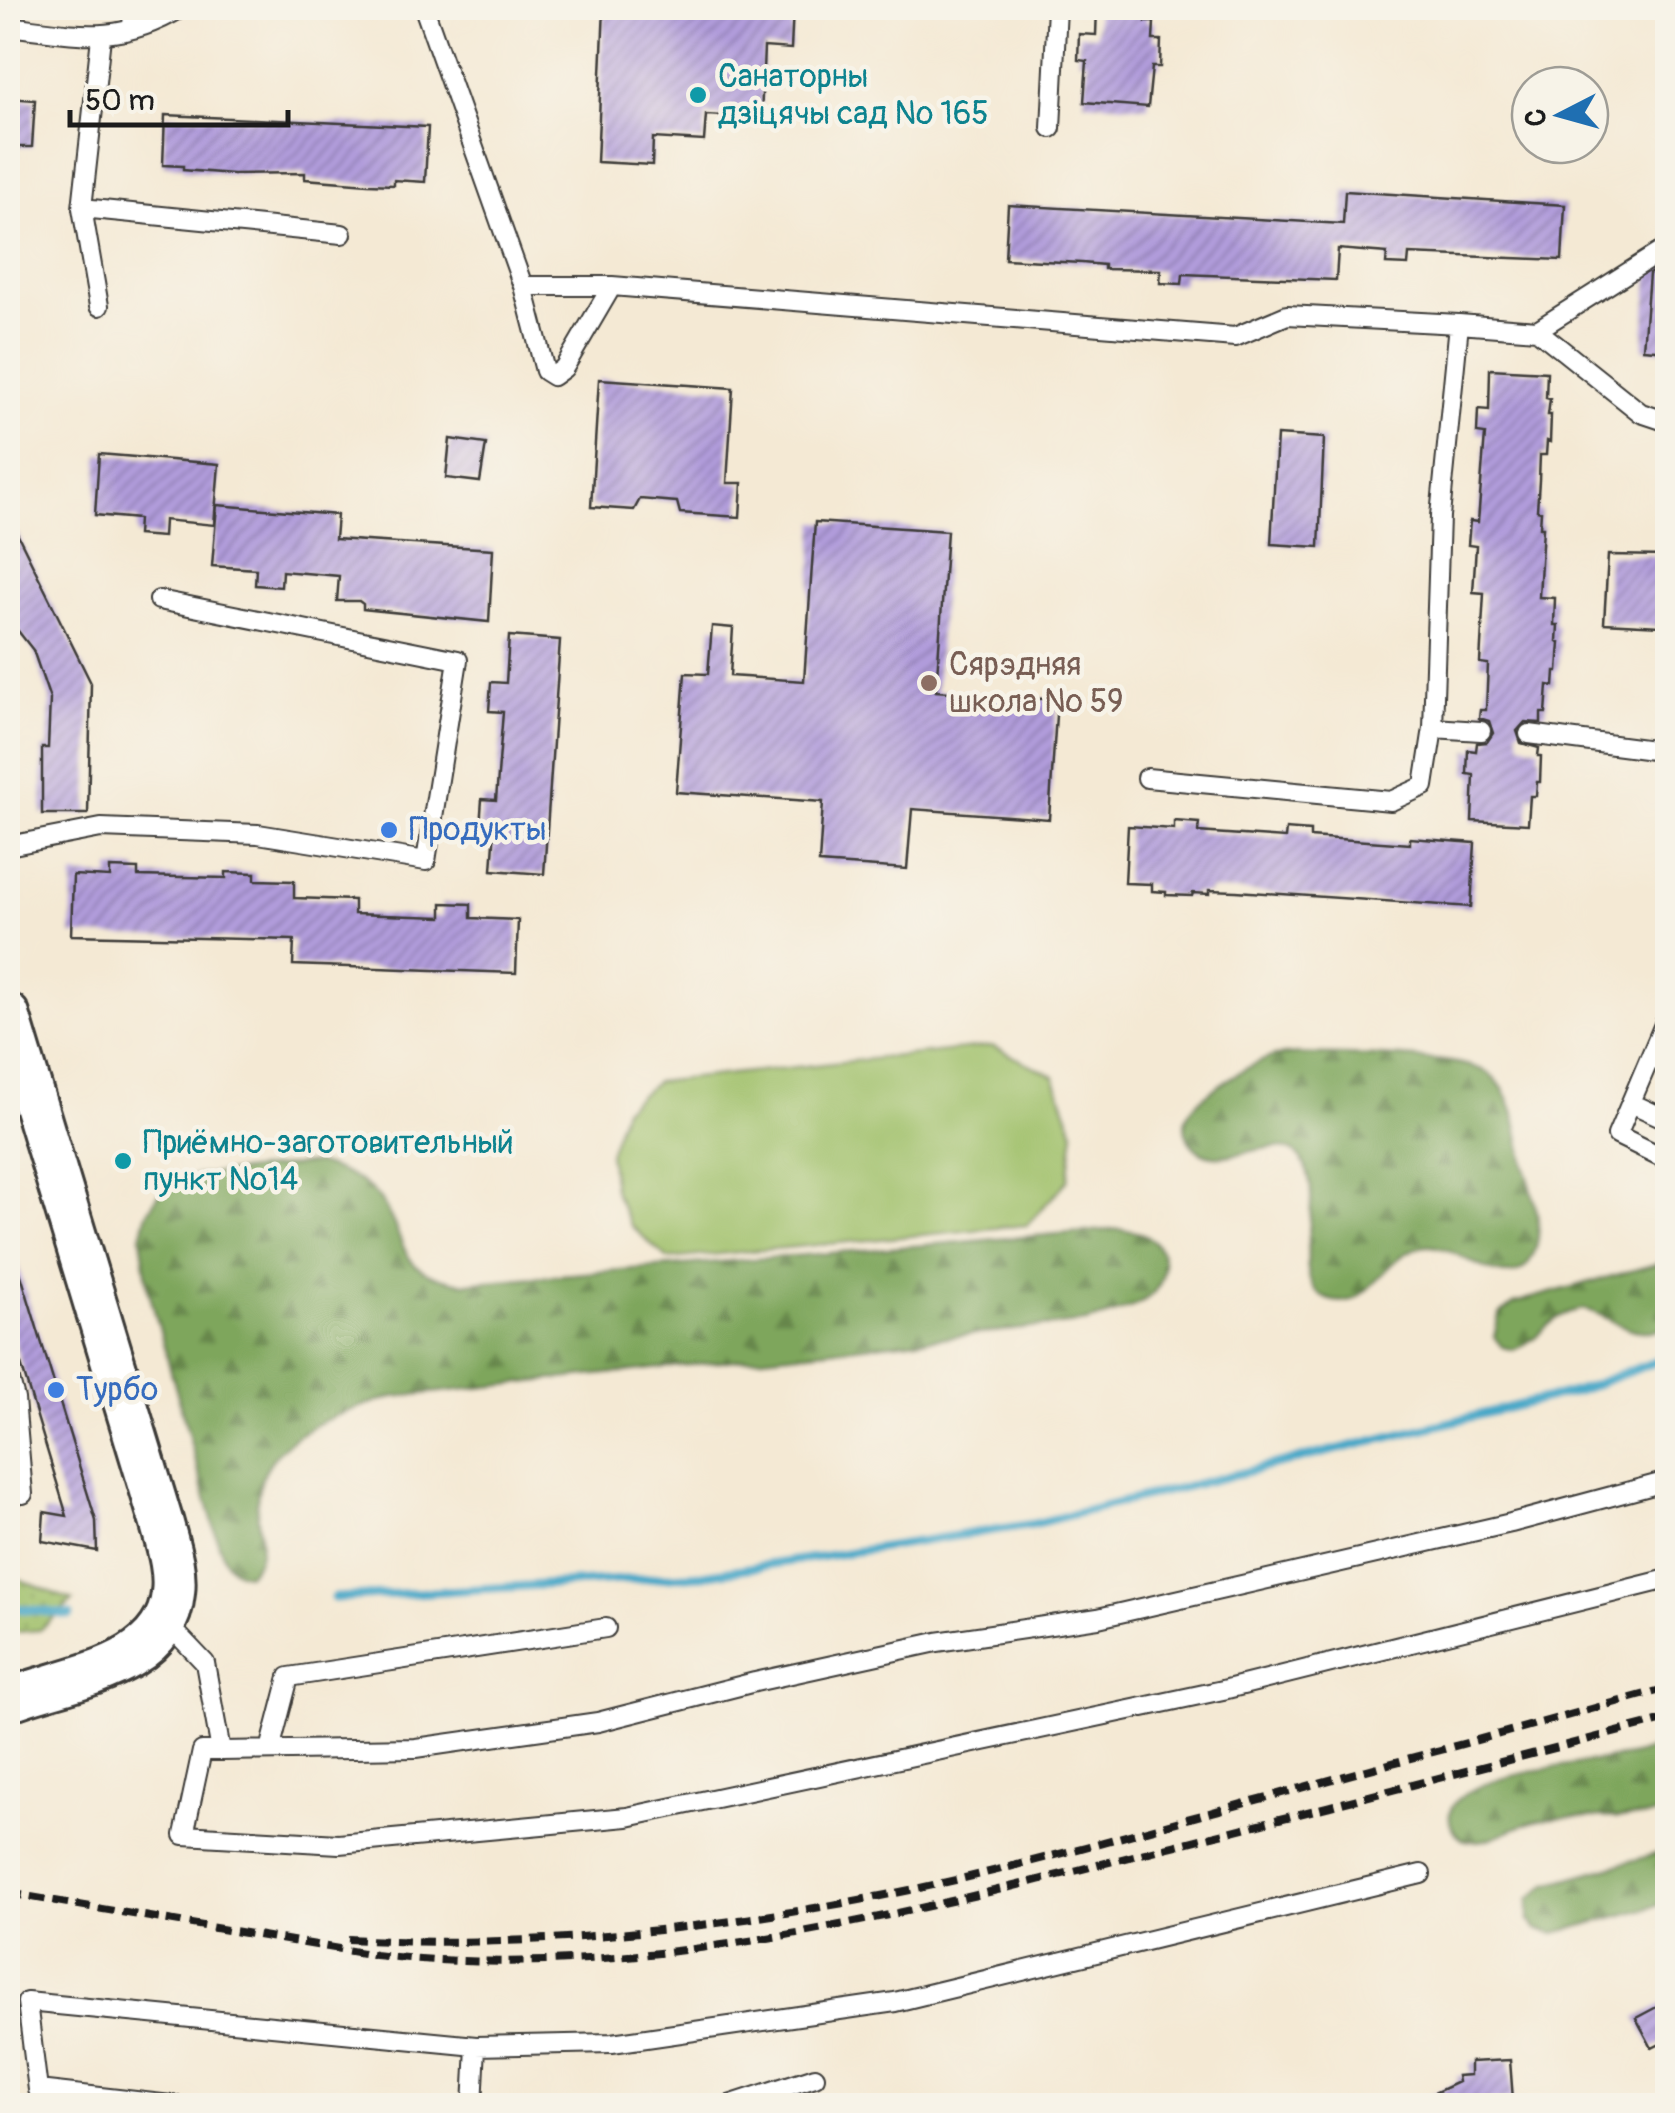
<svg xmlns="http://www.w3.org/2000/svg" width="1675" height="2113" font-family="Pangolin,sans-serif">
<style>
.grass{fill:url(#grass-dots);stroke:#5d6e42;stroke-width:2.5}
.forest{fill:url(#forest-firs);stroke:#4d613c;stroke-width:2.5}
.pitch{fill:#9ebf68;stroke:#5d6e42;stroke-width:2.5}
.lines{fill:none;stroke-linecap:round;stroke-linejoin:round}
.stream{stroke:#49a8c8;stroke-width:9}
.building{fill:url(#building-hatch)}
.service-casing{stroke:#3c3b38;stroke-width:22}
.tertiary-casing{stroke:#3c3b38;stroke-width:48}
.service{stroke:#fff;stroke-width:18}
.tertiary{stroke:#fff;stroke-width:42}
.rail{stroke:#1c1c1c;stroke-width:8;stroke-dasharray:15 8;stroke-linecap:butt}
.culture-dot{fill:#0f9aa8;stroke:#f7f3e8;stroke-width:4}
.education-dot{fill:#8d6e63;stroke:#f7f3e8;stroke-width:4}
.shop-dot{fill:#3f7fe0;stroke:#f7f3e8;stroke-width:4}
.labels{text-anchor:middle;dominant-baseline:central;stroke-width:9;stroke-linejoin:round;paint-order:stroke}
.culture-label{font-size:32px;fill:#0d838f;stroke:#f7f3e8;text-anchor:start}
.education-label{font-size:32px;fill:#785e54;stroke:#f7f3e8;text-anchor:start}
.shop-label{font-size:32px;fill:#366cbe;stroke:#f7f3e8;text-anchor:start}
</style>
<defs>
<pattern id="grass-dots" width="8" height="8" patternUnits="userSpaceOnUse" patternTransform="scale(2.5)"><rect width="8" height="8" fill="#9ebf68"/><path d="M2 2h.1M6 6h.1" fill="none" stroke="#809a55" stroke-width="1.8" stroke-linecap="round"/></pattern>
<pattern id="forest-firs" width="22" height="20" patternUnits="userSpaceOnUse" patternTransform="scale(2.5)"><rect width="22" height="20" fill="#7ea65c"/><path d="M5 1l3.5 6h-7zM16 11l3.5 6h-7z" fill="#66864b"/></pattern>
<pattern id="building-hatch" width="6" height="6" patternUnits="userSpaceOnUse" patternTransform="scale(2.5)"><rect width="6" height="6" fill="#b19cdb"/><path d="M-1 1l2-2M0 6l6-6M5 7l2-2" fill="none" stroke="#8f7eb1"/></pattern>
</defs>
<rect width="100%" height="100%" fill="#f7f3e8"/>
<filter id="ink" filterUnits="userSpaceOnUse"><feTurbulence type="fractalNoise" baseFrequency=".01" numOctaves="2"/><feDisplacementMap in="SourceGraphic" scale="20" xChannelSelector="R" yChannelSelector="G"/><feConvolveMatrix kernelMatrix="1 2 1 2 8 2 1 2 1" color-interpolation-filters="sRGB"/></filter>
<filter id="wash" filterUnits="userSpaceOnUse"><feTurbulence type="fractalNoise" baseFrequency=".0048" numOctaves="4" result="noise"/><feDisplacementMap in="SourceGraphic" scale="40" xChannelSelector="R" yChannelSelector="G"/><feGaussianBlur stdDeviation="2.25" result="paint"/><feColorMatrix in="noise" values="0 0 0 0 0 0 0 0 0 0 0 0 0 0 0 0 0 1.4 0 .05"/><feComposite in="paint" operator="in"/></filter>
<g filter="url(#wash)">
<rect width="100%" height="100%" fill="#f4e9d4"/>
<path class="grass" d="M8,1576H12L73,1601L40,1630L8,1633Z"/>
<path class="forest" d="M1298,1054C1337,1056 1465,1053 1491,1075C1516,1096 1519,1137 1525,1166C1531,1190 1544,1223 1536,1247C1517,1310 1460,1243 1427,1246C1385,1249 1369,1316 1327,1299C1286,1283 1325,1206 1305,1166C1282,1118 1218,1183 1190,1142C1185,1134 1183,1122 1188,1114C1197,1095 1254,1062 1275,1056C1282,1055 1290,1055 1298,1054Z
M315,1163C339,1170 366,1179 381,1201C413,1248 392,1271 464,1283L1119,1229C1127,1230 1136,1231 1143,1234C1170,1247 1170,1283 1146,1299C1129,1311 1105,1316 1086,1322L394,1397C341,1411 259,1436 257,1503C256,1529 271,1555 247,1574C227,1572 224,1559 218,1542L148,1288L141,1237L146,1216L157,1196L173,1182L194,1176Z
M1667,1261V1328C1627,1339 1619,1319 1584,1309C1546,1315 1545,1337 1513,1350L1502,1347L1494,1337L1499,1315L1514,1303Z
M1667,1742V1813C1624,1824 1579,1811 1536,1821C1511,1826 1487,1848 1462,1839C1453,1832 1448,1824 1450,1813C1457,1771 1603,1763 1638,1754C1648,1751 1658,1746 1667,1742Z
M1667,1851V1903L1555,1933L1536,1929L1529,1920V1899L1548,1884Z"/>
<path class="pitch" d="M992,1046L1054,1076L1074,1132L1068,1180L1027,1225L668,1259L630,1225L614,1190L609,1153L624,1108L656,1082Z"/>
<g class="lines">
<path class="stream" d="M334,1598L703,1575L1033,1524L1577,1391L1668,1357
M8,1607L70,1615"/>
</g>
<g id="blocks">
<path class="building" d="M604,8H793L791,49L764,47L761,118L706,115L704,141L653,138L652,165L597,162Z
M1097,8H1147L1146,22H1154L1153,40H1161L1160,67H1152L1148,107L1084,102L1087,61L1078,60L1079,34L1096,35Z
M8,98L35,100L32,147H8Z
M165,115L428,127L425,182L394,180V185L368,184L305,179V173L233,174L183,170V166L163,165Z
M1345,191L1565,205L1562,260L1409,254L1408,265L1386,264L1387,253L1338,249L1336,280L1183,274L1182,284L1160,283L1161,270L1104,269V265L1082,263L1005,259L1008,205L1343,224Z
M1668,262V351L1643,349L1649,274Z
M1490,369L1547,372L1546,398L1550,399L1548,415H1551L1550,442L1547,441L1546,455H1540L1539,480L1537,510L1541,511L1540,527H1543L1539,597L1555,598L1554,625H1558L1557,641L1560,642L1558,671H1555L1554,686L1548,685L1546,713H1541V723L1525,722L1517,731L1521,743L1539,748L1538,756H1541L1540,782H1537L1536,796H1530L1528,824L1472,821L1474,775L1467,774L1468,750L1476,751L1477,743L1487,742L1493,733L1489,721L1479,718L1480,710H1486L1488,664L1480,663L1484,593L1473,592L1476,546L1468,545L1470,521L1478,522L1485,434L1477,433L1478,409L1489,410Z
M599,379L733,388L727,483H742L740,517L680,513L677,502L640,499L634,510L591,507Z
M1277,435L1324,438L1319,547L1271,544Z
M450,439L486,444L480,482L446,478Z
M99,454L219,464L214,525L164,520L163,537L137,535L138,519L95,515Z
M217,505L337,515L335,539L493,549L489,622L363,609V604L359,601H337L339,576L282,571L281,587L255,585L256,569L212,566Z
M8,515L91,683L88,814H42V748H48L50,699L33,650L8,618Z
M815,522L947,531L936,691L1057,700L1049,819L912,809L907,869L819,863L823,802L676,792L685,673L708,674L712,626L733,628L730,676L804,681Z
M1608,555L1668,556L1660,626L1604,623Z
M509,636L560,640L544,874L492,870L495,828L480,827L482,799L496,800L503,712L489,711L491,682L506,683Z
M1174,821L1199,823L1198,832L1285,838L1286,829L1310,831V837L1410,844V838L1475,843L1471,907L1236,891L1209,890V894L1193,893L1192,896L1166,895V892L1152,891V884L1125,883L1128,826L1174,829Z
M110,868L138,869V876L226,878V872L255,873V880L294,881V898L354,900V914L442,917V903L471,904V918L518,920L516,973L293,965L294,940L71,935L73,875L110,877Z
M13,1249L96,1521L97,1551L42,1541L44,1512L67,1516L8,1321V1250Z
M1668,2001V2040L1652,2048L1636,2018Z
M1510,2060L1513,2100L1480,2102V2106H1406L1458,2082L1457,2076L1470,2075V2062Z"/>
</g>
</g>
<g filter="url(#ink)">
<use href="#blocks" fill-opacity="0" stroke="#3c3b38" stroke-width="2.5"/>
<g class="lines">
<g class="service-casing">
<path id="service" d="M424,8L523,286L545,371L553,376L564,368L612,286
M8,26C76,34 118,46 181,8
M132,29L133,8
M1051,128L1057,8
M82,208L342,234
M523,286H612L1235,337L1287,315L1459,324
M99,306L82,208L101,37
M1537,330L1641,413L1668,422
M1433,728L1440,516L1459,324L1537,330L1668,247
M1529,734L1668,752
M1147,778L1391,801L1424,786L1433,728L1481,731
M8,846L101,828L258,834L426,861L458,660L159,600
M1668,1015L1617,1135L1668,1160
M1631,1103L1668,1120
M8,1372L15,1399
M8,1398L15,1399L23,1494L8,1491
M166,1622L205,1663L221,1751L416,1748L598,1722L755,1682L937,1642L1098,1618L1511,1523L1668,1481
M270,1750L289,1677L606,1628
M221,1751H202L184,1835L339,1844L627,1817L1223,1690L1668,1579
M180,2106L38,2090L27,2002L476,2046L612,2043L895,2002L1421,1874
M473,2106L476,2046
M726,2106L815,2077"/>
</g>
<g class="tertiary-casing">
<path id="tertiary" d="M8,1015L162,1524C168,1546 176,1570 173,1593C166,1670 64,1677 8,1700"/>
</g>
<use href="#service" class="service"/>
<use href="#tertiary" class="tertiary"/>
<path class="rail" d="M8,1893L375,1955C635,1983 891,1918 1141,1854C1317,1810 1492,1764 1668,1719
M348,1939C535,1950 726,1928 910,1890C1011,1869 1110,1840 1209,1813C1362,1771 1515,1730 1668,1688"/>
</g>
</g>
<g class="culture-dot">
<circle cx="698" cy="95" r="10"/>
<circle cx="123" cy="1161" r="10"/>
</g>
<circle class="education-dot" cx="929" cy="683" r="10"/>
<g class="shop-dot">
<circle cx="389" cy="830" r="10"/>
<circle cx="56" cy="1390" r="10"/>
</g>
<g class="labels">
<g class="culture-label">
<text x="718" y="77">Санаторны<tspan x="718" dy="37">дзіцячы сад № 165</tspan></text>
<text x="143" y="1143">Приёмно-заготовительный<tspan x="143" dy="37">пункт №14</tspan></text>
</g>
<g class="education-label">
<text x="949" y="665">Сярэдняя<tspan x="949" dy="37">школа № 59</tspan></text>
</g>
<g class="shop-label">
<text x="409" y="830">Продукты</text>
<text x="76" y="1390">Турбо</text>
</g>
</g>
<rect width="1675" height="2113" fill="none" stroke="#f7f3e8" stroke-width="40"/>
<g transform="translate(1560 115) rotate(264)"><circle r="48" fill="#f7f3e8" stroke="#9f9d96" stroke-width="2.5"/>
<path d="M0-8L18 38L0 25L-18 38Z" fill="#1f6fb2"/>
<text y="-15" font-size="28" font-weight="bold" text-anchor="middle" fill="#1c1c1c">С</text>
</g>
<path d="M70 110v15h218v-15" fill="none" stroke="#1c1c1c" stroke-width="5"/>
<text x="85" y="110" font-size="30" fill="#1c1c1c" stroke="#f7f3e8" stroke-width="8" paint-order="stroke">50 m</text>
</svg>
